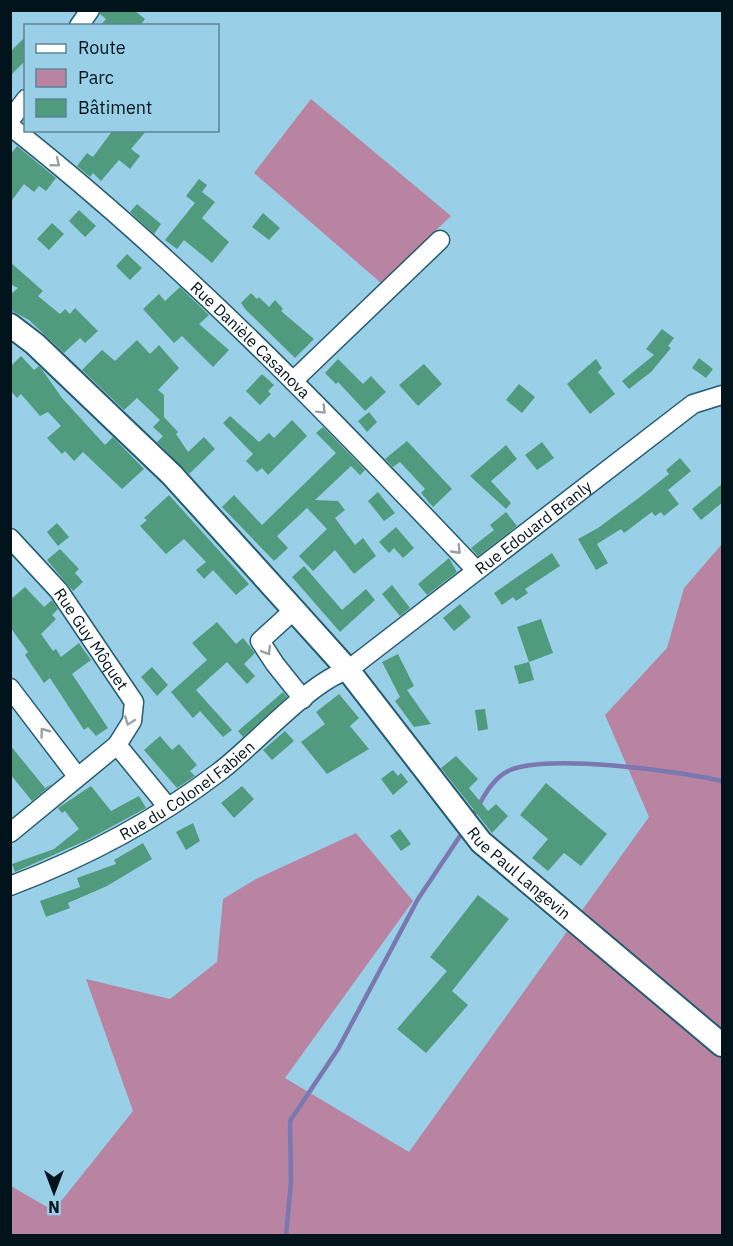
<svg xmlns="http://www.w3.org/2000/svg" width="733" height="1246" font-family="'IBM Plex Sans',sans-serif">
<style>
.green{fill:#b984a1}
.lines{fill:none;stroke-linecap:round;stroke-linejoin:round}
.stream{stroke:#7a77b1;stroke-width:4.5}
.building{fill:#509b7d}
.minor-casing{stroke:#255b6f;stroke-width:21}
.major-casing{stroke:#255b6f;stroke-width:26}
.minor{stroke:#fff;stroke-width:18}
.major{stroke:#fff;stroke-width:22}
.oneway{stroke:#99a1a4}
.labels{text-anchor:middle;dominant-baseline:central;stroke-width:5;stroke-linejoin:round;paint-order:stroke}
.street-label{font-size:16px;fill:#01141c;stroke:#99d0e8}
</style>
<rect width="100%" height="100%" fill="#99d0e8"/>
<path class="green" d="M311,99L451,216L381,283L254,173Z
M722,544V1235L11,1236V1186L47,1207L62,1200L133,1111L86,979L170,999L217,962L223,899L256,879L356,833L413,901L285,1078L409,1152L649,817L605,715L667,648L684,588Z"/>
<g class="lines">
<path class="stream" d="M474,814C483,798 491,780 508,771C545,753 680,771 722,781
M286,1236L291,1182L290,1121L338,1049L418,899L460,836"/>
</g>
<path class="building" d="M101,10H134L145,19L140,26H100L106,19L100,14Z
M26,36V60L10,76V52Z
M113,130H147L131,149L140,156L130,169L119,160L101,181L93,173L90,177L77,166L87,153L93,157Z
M17,146L56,178L46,191L39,186L34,192L24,184L10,203V155Z
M199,179L207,185L202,192L215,202L202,218L229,242L212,263L184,240L177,249L165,240L195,203L186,196Z
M137,204L161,224L154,234L130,212Z
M79,210L96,226L85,237L69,221Z
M263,213L280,228L269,240L252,227Z
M52,223L64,234L49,250L37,239Z
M127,254L142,268L130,280L116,266Z
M10,262L43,291L38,296L60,314L65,309L70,314L75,308L98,331L85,343L80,338L64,353L29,320L10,310V295L18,288L10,284Z
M180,287L209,315L199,324L229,350L213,367L182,336L174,343L143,309L159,294L165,301Z
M251,293L257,299L259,297L269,307L275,300L283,309L281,311L314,339L295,358L246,310L241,303Z
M662,329L674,338L668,346L671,348L651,372L629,389L622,381L654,355L646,349Z
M137,340L150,354L159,345L179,368L158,390L164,395V417L178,432L176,434L188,452L204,437L215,449L189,474L157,442L163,436L153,427L160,420L137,398L124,410L82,370L102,350L115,361Z
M21,356L34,370L39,366L43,371L62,398L105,445L113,437L144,469L122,489L83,452L74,461L65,451L62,454L47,438L61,426L48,412L40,416L21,394L17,398L10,390V367Z
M699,358L713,369L706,378L692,368Z
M338,359L363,384L371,376L386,392L365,411L338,382L336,384L325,373Z
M596,359L602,368L598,372L615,394L590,414L567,384Z
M424,364L442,384L418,406L399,385Z
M262,374L274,385L268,391L271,394L260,405L246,391Z
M519,384L535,397L522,413L506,400Z
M369,412L377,422L367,432L358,421Z
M230,416L259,442L269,433L274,438L292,420L307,436L268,475L262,468L257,472L246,461L253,454L223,423Z
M323,427L365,470L360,475L351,466L315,500L338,501L345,510L335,518L355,545L363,538L376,556L354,574L335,550L313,571L299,556L327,529L307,508L277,536L288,548L274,561L222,507L234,495L262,525L336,453L316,433Z
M407,441L452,489L433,507L421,493L425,489L400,462L393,467L385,459Z
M542,442L554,458L537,470L525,455Z
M506,445L517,459L491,481L511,503L506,509L470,476Z
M680,458L691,471L668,490L679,504L664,516L661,512L655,516L652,512L624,533L621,529L597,544L608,563L596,570L578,539L598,528L640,497L669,474L666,470Z
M723,483V502L701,520L692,509Z
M378,492L395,513L384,521L368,501Z
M169,495L249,584L236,595L213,570L204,579L196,570L206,562L184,539L166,554L140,526L147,520L144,518Z
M506,512L517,526L478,556L471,548L494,530L490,525Z
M57,523L69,537L58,546L47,532Z
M396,527L414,548L403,558L394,548L389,553L379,542Z
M60,549L79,569L75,573L83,582L73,591L47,560Z
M552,553L560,566L525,589L528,593L516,601L513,597L502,605L494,593Z
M449,558L457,572L427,595L418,584Z
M304,566L342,610L366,589L375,600L340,632L292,577Z
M392,585L410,608L400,616L382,594Z
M25,587L44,607L52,600L58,609L52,615L56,619L41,634L53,651L56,649L61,657L79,643L91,660L72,674L108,728L96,736L88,727L84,730L50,678L44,683L25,655L28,652L10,627V600Z
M460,604L471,617L454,631L443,618Z
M541,619L553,653L529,662L534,680L519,684L514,666L529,662L517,627Z
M217,622L236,644L243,638L255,653L244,664L255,676L247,684L227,662L196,690L232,730L223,737L200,711L193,718L171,692L207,660L192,643Z
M398,654L414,686L407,690L431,724L414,727L395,701L400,697L382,662Z
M152,667L168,685L157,696L141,677Z
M283,692L287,697L243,737L238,731Z
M339,694L359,718L350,726L369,749L327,774L301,742L325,724L316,712Z
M485,709L488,729L478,731L475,710Z
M285,731L294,741L272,760L263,750Z
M160,736L172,750L179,744L197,765L190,771L195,776L177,788L144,750Z
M10,745L45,788L52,784L32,801L10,774Z
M456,756L478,779L469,788L488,811L496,804L508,816L492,833L441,768Z
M393,770L398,776L401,773L408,782L393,795L381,779Z
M546,783L607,834L581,866L564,853L548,871L532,858L548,839L520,815Z
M91,786L111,811L139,796L146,808L87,840L15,872L12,864L54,849L79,829L65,811L62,813L58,808Z
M242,786L254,799L234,818L221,803Z
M193,823L200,841L186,850L176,832Z
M400,829L411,844L401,851L390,836Z
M143,843L152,859L107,886L68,903L70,908L46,917L40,901L80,887L77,878L116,864L114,860Z
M478,895L509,919L452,991L468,1005L426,1053L397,1029L447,971L430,957Z"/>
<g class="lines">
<g class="minor-casing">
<g id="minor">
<path d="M79,26L90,10"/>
<path d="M10,120L26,99"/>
<path id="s1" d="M10,126C179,259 328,414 476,570"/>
<path d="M293,381L440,240"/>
<path id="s2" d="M10,538L59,591L134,702L132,721L117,745L10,833"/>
<path d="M294,610L260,641L275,664L303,699"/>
<path d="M10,688L77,776"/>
<path d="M117,745L167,806"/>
<path id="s3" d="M10,886C84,858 156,820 219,772C254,746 309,682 348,670L693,404L722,395"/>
</g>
</g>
<g class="major-casing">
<g id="major">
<path id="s4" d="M10,325L35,344L172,475L294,610L348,670L481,842L722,1045"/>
</g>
</g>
<use href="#minor" class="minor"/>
<use href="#major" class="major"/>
</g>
<defs><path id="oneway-chevron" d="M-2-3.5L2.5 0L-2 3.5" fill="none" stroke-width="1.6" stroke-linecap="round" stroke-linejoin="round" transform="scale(1.5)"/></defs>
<g class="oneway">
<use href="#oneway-chevron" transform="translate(56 163) rotate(39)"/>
<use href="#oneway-chevron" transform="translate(322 410) rotate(45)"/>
<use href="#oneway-chevron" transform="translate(457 550) rotate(46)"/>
<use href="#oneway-chevron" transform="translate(267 651) rotate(58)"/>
<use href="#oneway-chevron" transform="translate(129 721) rotate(111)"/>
<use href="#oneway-chevron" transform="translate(44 732) rotate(-127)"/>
</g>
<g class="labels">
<g class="street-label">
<text stroke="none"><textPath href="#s1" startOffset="322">Rue Danièle Casanova</textPath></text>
<text stroke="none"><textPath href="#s3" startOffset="638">Rue Edouard Branly</textPath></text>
<text stroke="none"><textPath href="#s2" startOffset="130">Rue Guy Môquet</textPath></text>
<text stroke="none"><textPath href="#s3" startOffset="202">Rue du Colonel Fabien</textPath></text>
<text stroke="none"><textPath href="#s4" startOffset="750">Rue Paul Langevin</textPath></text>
</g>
</g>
<rect width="733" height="1246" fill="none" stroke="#01141c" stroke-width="24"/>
<rect x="24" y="24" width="195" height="108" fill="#99d0e8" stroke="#5c8596" stroke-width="1.5"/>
<rect x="36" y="44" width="30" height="9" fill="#ffffff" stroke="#5c8596" stroke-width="1.5"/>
<text x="78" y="54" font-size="18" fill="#01141c">Route</text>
<rect x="36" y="69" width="30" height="18" fill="#b984a1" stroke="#5c8596" stroke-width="1.5"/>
<text x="78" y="84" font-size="18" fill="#01141c">Parc</text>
<rect x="36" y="99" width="30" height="18" fill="#509b7d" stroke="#5c8596" stroke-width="1.5"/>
<text x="78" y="114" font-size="18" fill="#01141c">Bâtiment</text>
<g transform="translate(54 1192) rotate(180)" stroke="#99d0e8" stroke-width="4.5" paint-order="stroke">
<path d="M0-4.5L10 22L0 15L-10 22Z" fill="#01141c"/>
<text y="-9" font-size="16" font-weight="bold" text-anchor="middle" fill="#01141c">N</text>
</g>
</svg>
